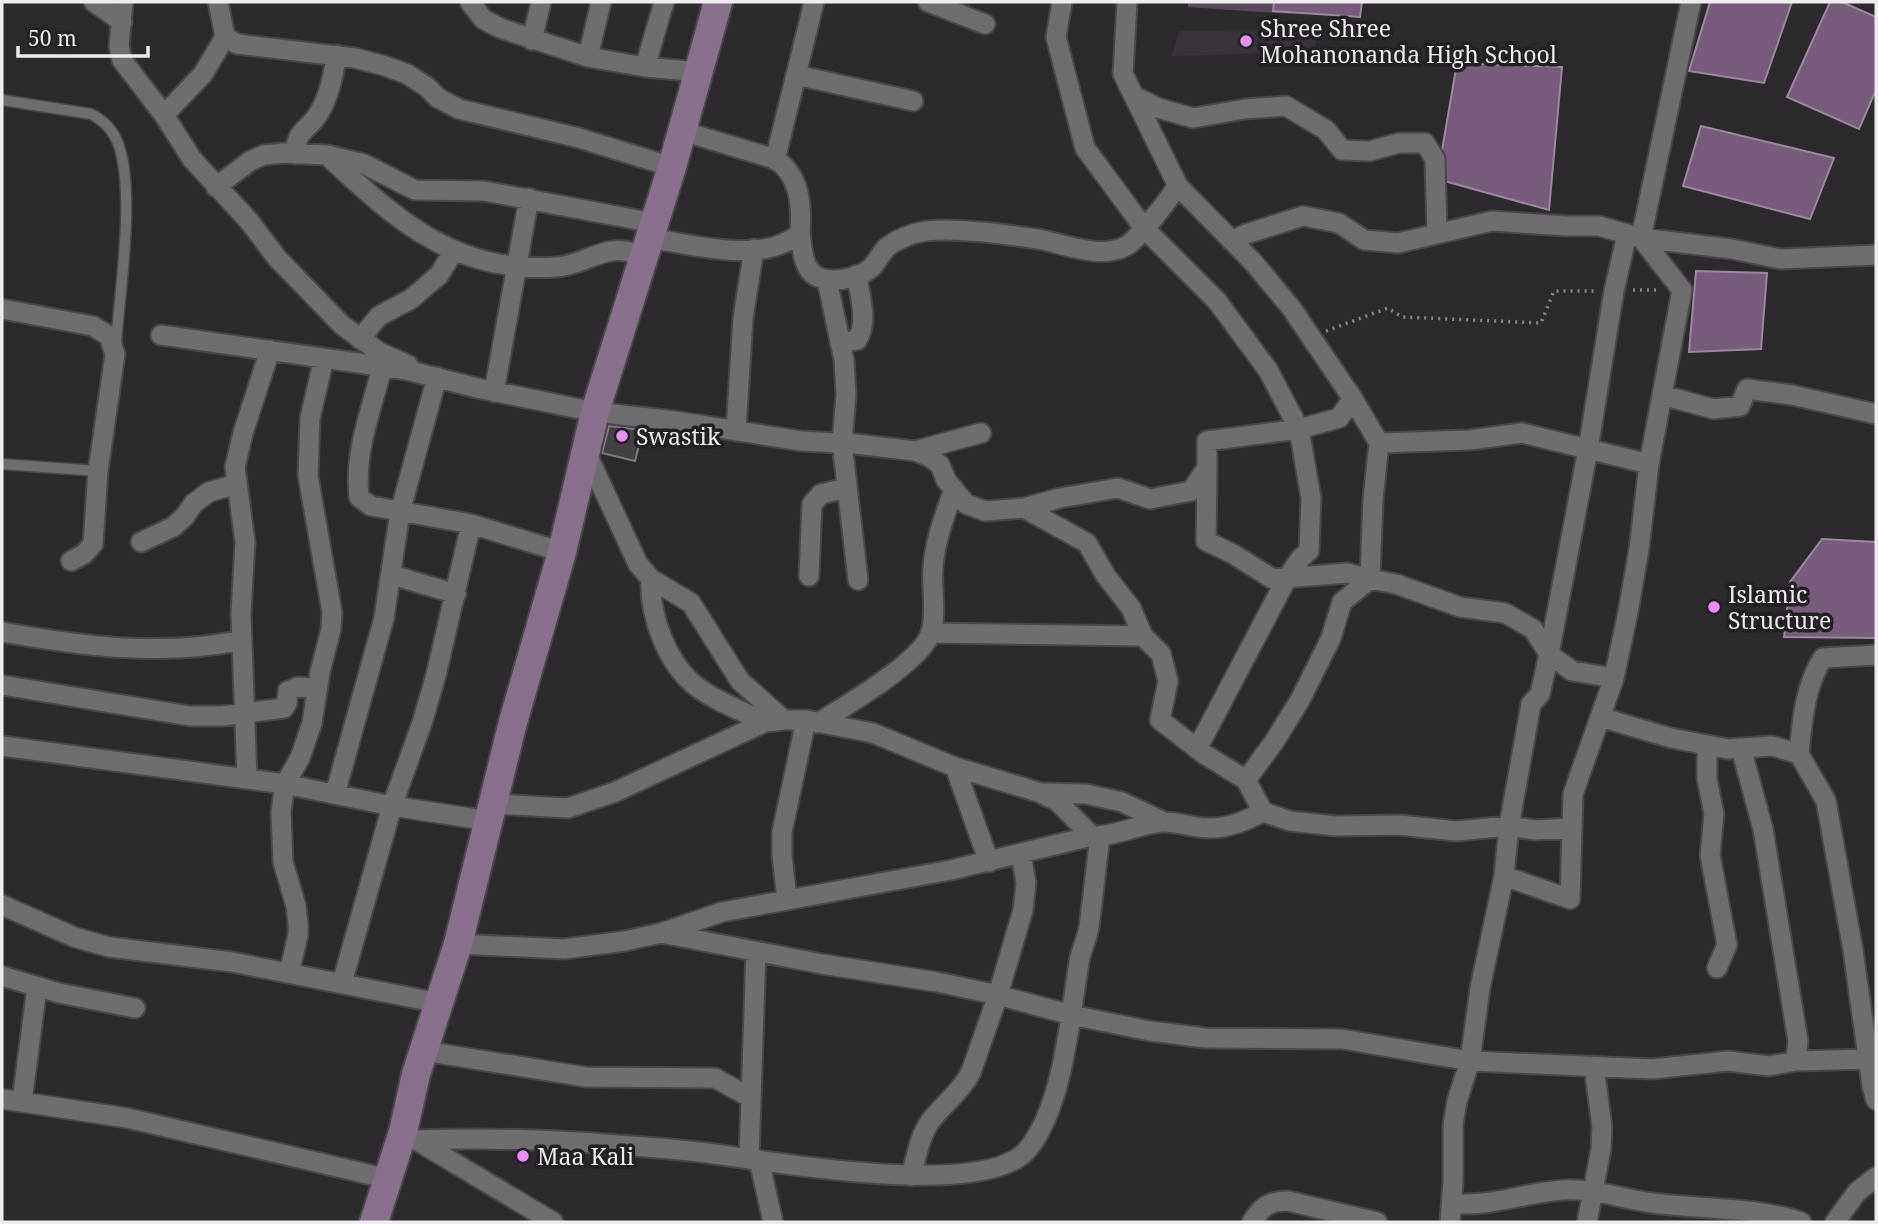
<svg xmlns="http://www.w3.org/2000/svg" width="1878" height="1224" font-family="'Noto Serif',serif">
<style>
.built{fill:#39323a}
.green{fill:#58485b}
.water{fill:#775c7c;stroke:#9b879e;stroke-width:2}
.building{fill:#444144;stroke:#7e7b7f;stroke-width:2}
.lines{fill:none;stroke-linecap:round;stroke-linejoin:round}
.lane-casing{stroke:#49474a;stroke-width:13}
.street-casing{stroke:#49474a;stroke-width:23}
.secondary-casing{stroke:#49474a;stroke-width:32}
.path{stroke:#868487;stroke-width:3.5;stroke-dasharray:2 5;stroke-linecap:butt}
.lane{stroke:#706d70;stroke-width:10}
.street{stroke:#706d70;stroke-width:19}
.secondary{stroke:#89708c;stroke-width:28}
.poi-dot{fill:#eb8dfc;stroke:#232124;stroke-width:2.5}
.labels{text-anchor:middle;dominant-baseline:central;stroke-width:7;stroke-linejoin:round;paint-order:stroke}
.poi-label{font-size:23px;fill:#eeecee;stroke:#232124;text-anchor:start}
</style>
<rect width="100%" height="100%" fill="#2d2a2e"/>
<path class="built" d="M1318,30L1315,52L1172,56L1179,31Z"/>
<path class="green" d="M1188,2H1292L1291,14L1188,7Z"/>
<path class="water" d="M1274,2H1362L1360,17L1273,11Z
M1710,2H1792L1764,83L1689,71Z
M1830,2H1842L1876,17V90L1859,129L1787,97Z
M1457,63L1562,67L1549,210L1437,179Z
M1701,126L1834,158L1810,219L1683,186Z
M1696,271L1767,273L1761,349L1689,352Z
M1822,539L1876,542V638L1784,637L1790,582Z"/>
<path class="building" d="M609,426L643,430L635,461L602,453Z"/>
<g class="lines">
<g class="lane-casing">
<path id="lane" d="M2,100L91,114C105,121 114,131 119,146C135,194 120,290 116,343
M2,464L98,471"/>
</g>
<g class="street-casing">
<path id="street" d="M94,2L122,22
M123,2L119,46L122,60L164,115L192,159L249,221L277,258L342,325L379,352L408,365
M218,2L225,37L237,44L355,58L385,66L407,74L427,87L438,98L459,109L579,138L672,167
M470,2L483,19L500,28L588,57L645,67L700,72
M928,2L985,24
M1062,2L1056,37L1085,148L1144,228L1217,301L1268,370L1299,429L1311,498L1309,551L1300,559L1287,578L1197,749
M1127,2L1123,74L1178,186L1254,263L1292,309L1353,399L1379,443L1469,440L1522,433L1649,464
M532,40L541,2
M588,57L601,2
M645,67L664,2
M796,75L913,101
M1134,96L1158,108L1193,118L1245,109L1286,106L1326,130L1342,150L1370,151L1399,143H1425L1435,159L1437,234
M164,115L203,74L225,37
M295,154C297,126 310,131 320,111C330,94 333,74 337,55
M328,156C396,220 456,274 556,267C577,266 592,254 612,251C623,249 634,253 644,256
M775,160L814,2
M216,187L250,161L264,155L284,153L327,155L364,164L415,190L484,191L654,223
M800,233C803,252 802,275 825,279C838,282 861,277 871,268C877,262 881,253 887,247C898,239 913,233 926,231C955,227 1009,235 1038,239C1064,244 1101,260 1126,246C1139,239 1168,200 1178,186
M650,238C693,245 764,265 800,233C802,205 800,175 775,159L682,131
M1232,241L1246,234L1303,216L1339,223L1364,240L1398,243L1492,221L1567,226H1599L1641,238L1732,249L1780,259L1876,255
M827,280L844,360L846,395L842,443L858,580
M2,309L93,326L109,336L115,354L98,471L93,544L84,554L71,561
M161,335L407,370L477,388L595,412L675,421L801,441L856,444L915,451L930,457L940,465L946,480L966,504L985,511L1024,508L1060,498L1118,488L1150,499L1191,491L1207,468V441L1299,429L1339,418L1353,399
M360,339L379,316L411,299L439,275L453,252
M840,343L857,340C869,322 859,294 857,275
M382,368C371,410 354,453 359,497L371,506L471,524L562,552
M494,392L529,198
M1662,395L1714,409L1740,406L1747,389L1792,395L1876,414
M736,431L743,318L754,249
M915,451L981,433
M586,452L638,564L651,579L691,603L740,681L784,720
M1207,470L1206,541L1233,554L1273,579L1347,573L1370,579L1373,499L1379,443
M1024,508L1087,543L1106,576L1131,608L1143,636L1161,654L1168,681L1160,720L1204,754L1246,780
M141,542L173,527L185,516L194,503L209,492L237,484
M392,575L456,594
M809,576L812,504L821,494L847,488
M651,579C649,615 667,664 697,687C717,702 742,711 765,722
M2,632C81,646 163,657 242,640
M931,633L1143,636
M2,685L190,716H223L284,708L287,703L288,691L298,687L317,688
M1600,717L1671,738L1728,749L1772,746L1799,754L1826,801L1853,950L1872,1086L1876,1100
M818,723C845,706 923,661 931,632C937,612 931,589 933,567C935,540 945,515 954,489
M1707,745V779L1714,814L1710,855L1727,945L1717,968
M2,746L285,784L392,806L490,821
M1741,748L1763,829L1798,1041L1796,1061
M1799,754C1802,722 1805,685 1823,658L1876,655
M955,767L989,862
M247,779L241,614L245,542L235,467L243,433L270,350
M1043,793L1086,794L1122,802L1164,822
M335,794L384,618L400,512L437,377
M494,804L568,808L615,792L765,722L784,720H806L873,733L955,767L1038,792L1057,801L1092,836C1109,838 1141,824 1162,822C1178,821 1195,829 1211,828C1230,828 1247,820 1263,812
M1571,828L1535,830L1509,826L1456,831L1399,825L1335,826L1290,821L1263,812L1246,780L1274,742L1300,700L1331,638L1342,602L1370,579L1396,584L1460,607L1505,613L1533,629L1549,654L1572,671L1614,678
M1504,876L1509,826L1531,704L1540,694L1549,654L1588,449L1614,291L1627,234
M787,899L782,856V832L806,720
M2,905L74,937L109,947L232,962L439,1003
M661,933L822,964L937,982L998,995L1071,1015L1150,1031L1205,1038L1342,1039L1470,1061L1652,1069L1728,1061L1769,1066L1796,1061L1868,1059
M458,944L564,949L625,941L661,933L722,912L951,870L1092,836
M289,973L298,935V923L296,906L283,862L281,812L285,784L300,758L312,723L320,672L331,629L332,612L308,476L310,418L324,358
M2,976L59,993L135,1008
M342,983L392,806L422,723L436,675L471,524
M424,1051L586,1077L715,1078L751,1098
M2,1099L127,1118L389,1179
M22,1101L37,987
M416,1140C484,1138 550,1139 617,1145C647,1147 677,1149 707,1153C770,1161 986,1201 1028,1149C1063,1106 1070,1018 1079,962C1081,950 1087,939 1089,927C1093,897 1096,867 1100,837
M416,1140L553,1222
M749,1159L756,951
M759,1160L773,1222
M911,1176C916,1159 919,1138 929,1123C942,1105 961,1092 971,1072L998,995L1023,910L1026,883L1021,854
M1452,1203C1489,1208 1527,1192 1563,1190C1594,1188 1622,1199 1652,1203C1698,1209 1758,1207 1801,1222
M1252,1222C1261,1207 1269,1201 1288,1201L1377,1222
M1450,1222L1453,1182V1125L1457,1101L1470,1061L1480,988L1504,876L1570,899L1573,794L1614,678L1628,612L1639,549L1649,464L1682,290L1641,238L1691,2
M1587,1222L1601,1149L1602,1127L1594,1067
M1835,1222L1857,1192L1876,1177"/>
</g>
<g class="secondary-casing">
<path id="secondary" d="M374,1222L403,1132L416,1074L458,944L513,722L562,552L595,412L672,167L718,2"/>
</g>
<path class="path" d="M1633,290H1660
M1326,331L1388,308L1402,317L1541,323L1554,291H1597"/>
<use href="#lane" class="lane"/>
<use href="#street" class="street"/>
<use href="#secondary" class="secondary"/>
</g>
<g class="poi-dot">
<circle cx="1246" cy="41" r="7"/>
<circle cx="622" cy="436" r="7"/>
<circle cx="1714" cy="607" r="7"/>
<circle cx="523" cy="1156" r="7"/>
</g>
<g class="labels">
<g class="poi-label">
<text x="1260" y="28">Shree Shree<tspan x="1260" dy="26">Mohanonanda High School</tspan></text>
<text x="636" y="436">Swastik</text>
<text x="1728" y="594">Islamic<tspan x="1728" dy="26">Structure</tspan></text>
<text x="537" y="1156">Maa Kali</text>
</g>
</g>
<rect width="1878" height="1224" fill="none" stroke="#eeecee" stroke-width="7"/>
<path d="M18 46v10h130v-10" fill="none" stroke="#eeecee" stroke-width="3.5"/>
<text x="28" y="46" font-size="21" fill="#eeecee" stroke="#232124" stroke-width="5" paint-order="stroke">50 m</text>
</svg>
